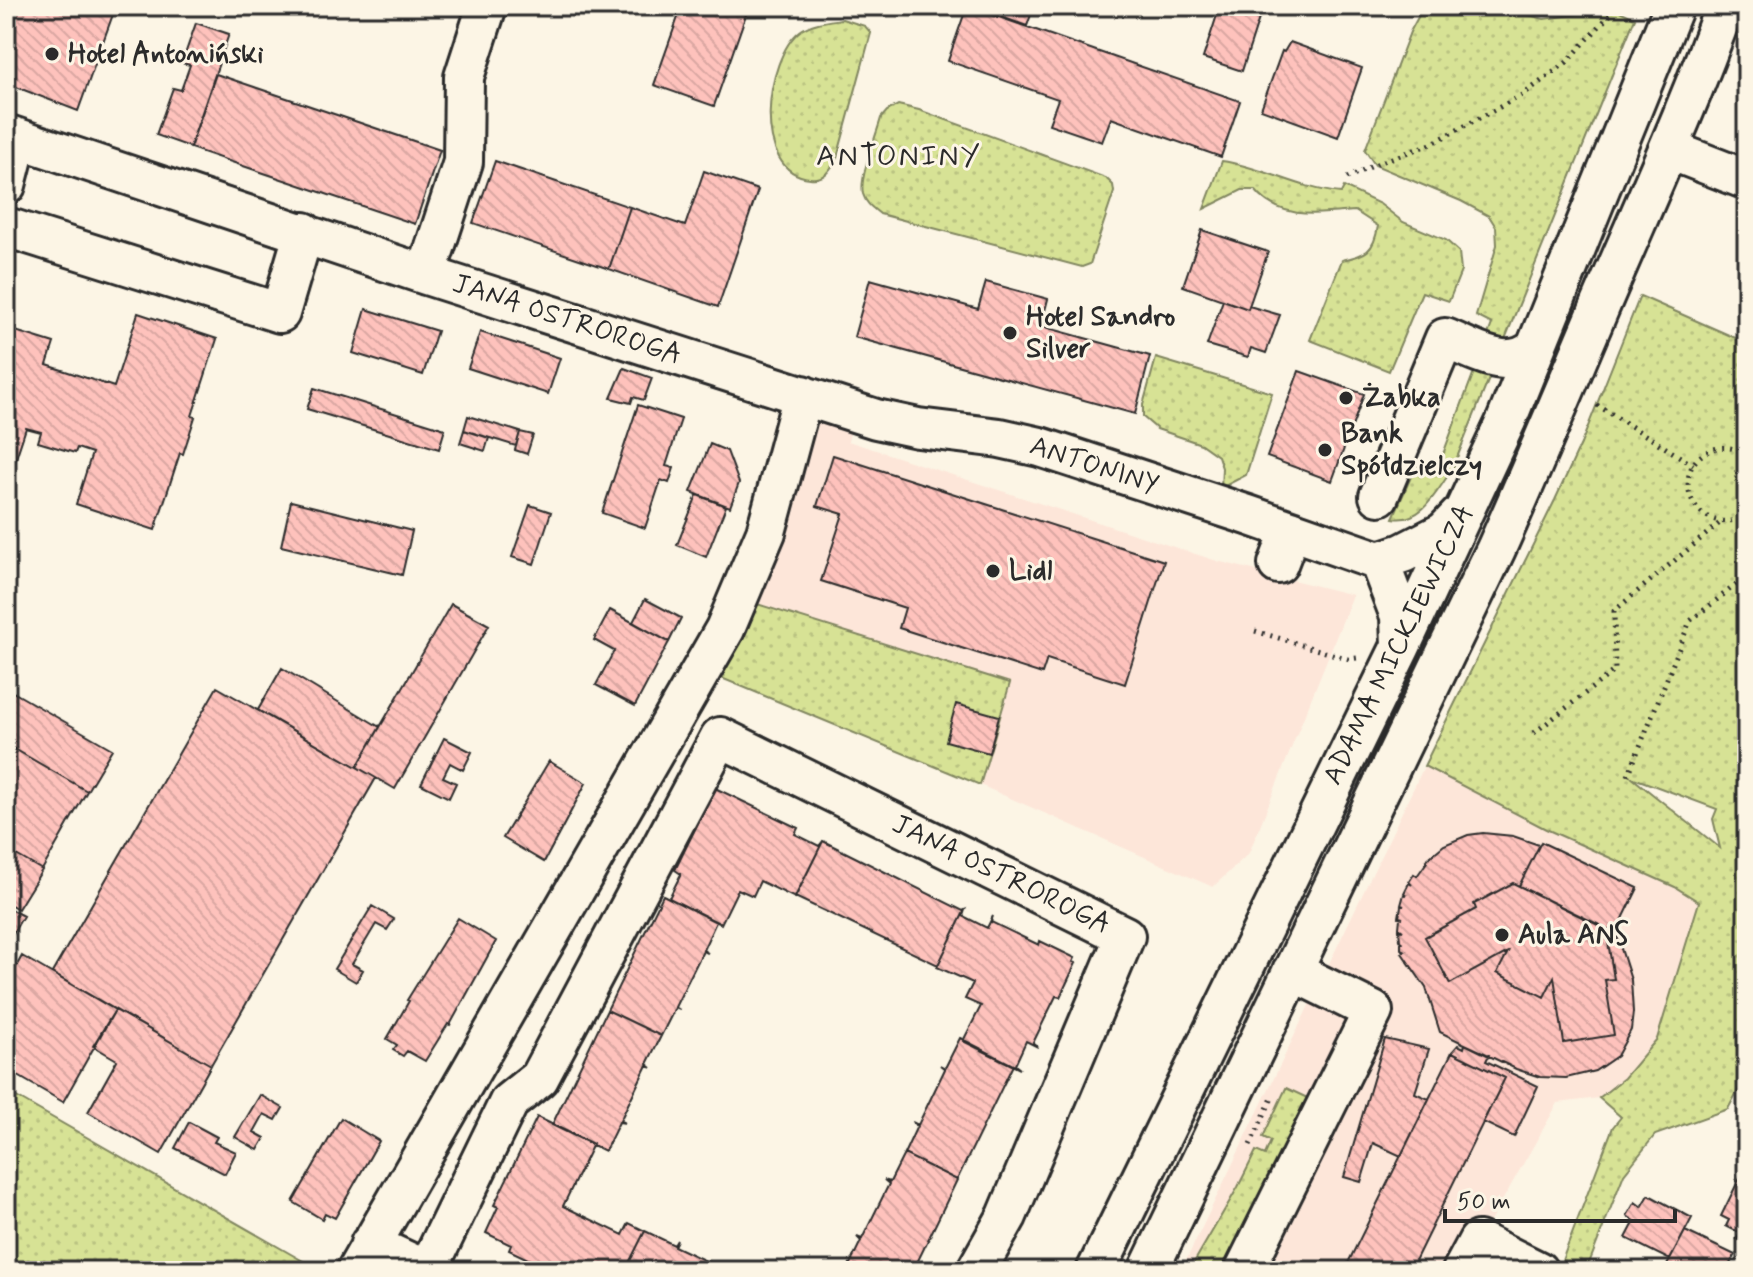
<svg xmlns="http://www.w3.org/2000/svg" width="1753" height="1277" font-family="Mynerve,sans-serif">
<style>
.built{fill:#fde6d9}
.green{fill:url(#green-dots);stroke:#818660;stroke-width:2;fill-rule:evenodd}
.building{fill:url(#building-back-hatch);stroke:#2b2b2b;stroke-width:2}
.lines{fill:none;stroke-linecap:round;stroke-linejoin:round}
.minor-casing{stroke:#2b2b2b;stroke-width:44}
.path{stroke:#2b2b2b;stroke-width:5;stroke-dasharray:2 6;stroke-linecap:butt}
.minor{stroke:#fcf5e5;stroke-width:38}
.poi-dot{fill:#2b2b2b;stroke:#fcf5e5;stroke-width:3}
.labels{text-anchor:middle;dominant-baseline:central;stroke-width:6;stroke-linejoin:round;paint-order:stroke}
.poi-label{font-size:28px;font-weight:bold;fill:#2b2b2b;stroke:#fcf5e5;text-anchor:start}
.street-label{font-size:28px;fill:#2b2b2b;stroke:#fcf5e5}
.neighbourhood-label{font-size:30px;letter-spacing:2px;fill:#2b2b2b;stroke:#fcf5e5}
</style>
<defs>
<pattern id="green-dots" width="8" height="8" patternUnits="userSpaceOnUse" patternTransform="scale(2)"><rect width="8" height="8" fill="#d7e295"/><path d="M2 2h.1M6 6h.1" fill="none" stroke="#b9c281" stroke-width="1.8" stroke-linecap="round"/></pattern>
<pattern id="building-back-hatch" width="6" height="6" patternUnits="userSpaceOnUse" patternTransform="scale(2)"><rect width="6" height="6" fill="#fec2bc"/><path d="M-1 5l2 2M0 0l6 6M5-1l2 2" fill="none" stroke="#daa7a2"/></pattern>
</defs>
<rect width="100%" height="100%" fill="#fcf5e5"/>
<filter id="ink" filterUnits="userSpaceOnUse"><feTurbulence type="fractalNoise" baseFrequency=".0125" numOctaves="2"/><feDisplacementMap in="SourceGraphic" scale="16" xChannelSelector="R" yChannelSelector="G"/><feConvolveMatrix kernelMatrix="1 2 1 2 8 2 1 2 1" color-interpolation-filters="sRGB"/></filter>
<g filter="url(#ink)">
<path class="built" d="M856,412L848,441L1217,561L1353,595L1249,853L1213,887L980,785L1010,683L738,598L799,414Z
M1457,698L1720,850L1699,903L1657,1039L1624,1078L1599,1098L1558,1103L1462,1271H1181Z"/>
<path class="green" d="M1424,6H1496L1544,19L1615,9L1635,18L1452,470C1436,491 1423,523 1393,518L1416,465L1437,470L1492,324L1476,316L1497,245L1496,227L1489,216L1461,201L1375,165L1365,150L1410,32Z
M842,19L865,26L871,33L837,158C830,170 825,180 810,178C751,173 765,58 800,31C812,22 829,21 842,19Z
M898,105L919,110L1106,178L1113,185L1114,192L1090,264L1082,267L880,214C873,208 866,204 863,194C859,177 876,137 881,118L887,111Z
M1222,161C1263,167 1299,189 1341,193L1344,187L1380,204L1403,222L1446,240L1459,252L1461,271L1449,301L1422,292L1389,371L1310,340L1342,260C1366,255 1374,252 1378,226L1355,211C1320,214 1280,221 1255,190H1242L1204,209Z
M1640,296L1747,343V1074L1728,1109L1655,1135L1624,1174L1586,1271H1558L1613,1127L1621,1117L1599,1098L1624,1078L1657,1039L1699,902L1675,887L1546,829L1424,766L1555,500L1581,444ZM1631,777L1717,809L1713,819L1720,848Z
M1156,358L1272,393L1246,475L1221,488L1222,468L1218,456L1201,444L1157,429L1143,417V405Z
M738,598L1010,683L980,785L702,670Z
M1286,1088L1316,1102L1300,1135L1283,1150L1221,1271H1189L1238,1187L1256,1151L1265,1155L1271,1141L1263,1137Z
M6,1091L310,1265L321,1271H6Z"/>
<path class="building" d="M13,6H116L78,111L6,83V26Z
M682,6H749L714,106L654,85Z
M967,6L1240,101L1221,157L1111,118L1102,142L1049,124L1058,99L948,61Z
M971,6H1034L1027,26Z
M1220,6H1263L1242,71L1203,58Z
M196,23L229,34L190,147L156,135L173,88L181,90L190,65L182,63Z
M1290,42L1362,68L1338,137L1261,109L1282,51L1284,52Z
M216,74L440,150L415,224L190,148Z
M495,161L630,207L609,269L473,223Z
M704,171L758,190L718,307L609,269L630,207L685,226Z
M1202,230L1268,252L1248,309L1183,286Z
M870,279L978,309L986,282L1048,299L1041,326L1150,356L1135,414L854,337Z
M1223,300L1248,309L1249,306L1280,315L1266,353L1251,348L1248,357L1207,345Z
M366,309L437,331L423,375L353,353Z
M138,313L217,339L192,416L195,417L183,454L180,453L155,530L76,504L92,453L77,448L75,453L38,442L41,432L26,428L8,482L6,481V328L54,343L47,365L114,387Z
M480,332L560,358L548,394L468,368Z
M624,368L652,378L644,400L633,397L631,403L611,398Z
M1299,371L1364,394L1332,481L1267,457Z
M314,388L445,429L439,449L307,409Z
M638,405L681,419L666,466L674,468L669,483L661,480L645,528L602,513Z
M468,416L520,432L516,446L464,430Z
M464,430L489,438L485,451L460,443Z
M520,432L533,435L527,454L515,450Z
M710,444L727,451L739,483L730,507L691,492Z
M833,455L1164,561L1125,684L1047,659L1042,674L899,628L905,608L821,581L843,514L817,506Z
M697,495L726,506L706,557L677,545Z
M291,501L412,531L402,575L281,546Z
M530,505L551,512L534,564L512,557Z
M645,599L681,618L669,642L633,622Z
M451,604L489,625L395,789L357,767Z
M610,610L669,642L635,706L596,685L614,651L594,640Z
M282,668L378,726L381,725L357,767L258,710Z
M217,687L376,778L211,1065L52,973Z
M6,688L112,749L87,791L6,744Z
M956,704L999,716L989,753L946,741Z
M444,738L472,752L463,770L450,763L443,777L456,783L449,798L421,784Z
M6,744L87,791L42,870L6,849Z
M549,761L586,783L544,862L503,838Z
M715,788L798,828L795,834L819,846L823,841L795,898L760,881L753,896L738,889L721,924L669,898L681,874L675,870Z
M1483,833L1513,836L1539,845L1541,842L1638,888L1616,933L1631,980L1633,1012L1631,1030L1617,1056L1595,1071L1566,1078L1540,1077L1516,1069L1440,1032L1426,988L1402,953L1405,951L1401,949V942L1404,943L1400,940L1399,930L1403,931L1399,928L1400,918H1403L1399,917L1401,906H1404L1401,905L1404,894L1407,895L1404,893L1409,883L1412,885L1409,882L1414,874L1417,876L1427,862L1426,860L1444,845L1468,835Z
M823,841L963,911L965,910L938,965L795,897Z
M1541,842L1638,888L1616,933L1519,886Z
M6,849L42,870L18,909L6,902Z
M1513,883L1606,929L1614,979L1605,980L1614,1035L1564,1043L1554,977L1544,997L1497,973L1508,952L1450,984L1425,937L1476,909L1474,904Z
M663,895L716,922L703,950L708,953L703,951L675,1007L680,1010L675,1008L661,1036L607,1010Z
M372,906L394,919L387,930L376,924L352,964L363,970L356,982L334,969Z
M6,907L23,916L6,945Z
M965,910L963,916L987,928L993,916L991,922L1039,945L1040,941L1075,958L1073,962L1076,963L1060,997L1056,996L1033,1043L1038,1047L1026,1041L1015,1065L1020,1069L963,1041L981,1006L965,999L973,983L937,967Z
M458,918L496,941L450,1025L448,1024L425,1061L407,1051L403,1056L393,1050L397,1045L387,1039L409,1001L407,1000Z
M22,956L115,1010L63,1102L6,1069V985Z
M115,1010L211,1065L161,1154L88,1112L117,1060L93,1046Z
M607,1010L661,1036L647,1064L652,1068L647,1065L620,1121L625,1123L619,1122L605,1151L552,1125Z
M960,1038L1013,1065L957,1180L904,1154L917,1126L912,1122L918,1125L945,1069L940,1065L945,1068Z
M1385,1039L1429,1049L1415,1093L1429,1099L1401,1156L1373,1143L1361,1182L1344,1177Z
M1465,1044L1489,1055L1486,1061L1538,1086L1514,1137L1483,1122L1505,1078L1452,1052L1458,1045L1464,1048Z
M1452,1052L1505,1078L1410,1271H1344Z
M260,1095L283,1108L276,1120L264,1114L254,1132L265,1138L258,1150L235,1137Z
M537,1117L593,1144L563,1206L623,1235L629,1223L645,1231L625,1271H553L509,1250L511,1245L486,1233L498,1207L494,1205Z
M341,1118L379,1141L335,1218L325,1213L322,1219L293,1202Z
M189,1122L217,1137L214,1142L236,1152L225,1174L175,1148Z
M904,1154L957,1180L913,1271L847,1270L861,1241L857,1237L862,1239L889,1184L884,1180L890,1182Z
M1747,1163V1244L1737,1239L1740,1233L1726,1226L1729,1220L1721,1216Z
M1649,1195L1692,1218L1670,1260L1626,1238L1635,1221L1627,1216L1635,1202L1642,1207Z
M645,1231L674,1245L677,1240L674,1246L727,1271H625Z
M1685,1231L1735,1255L1726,1271H1664Z"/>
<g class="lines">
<g class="minor-casing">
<path id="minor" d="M6,134L426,275L876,419L918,428L1000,438L1040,447L1248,515L1379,561L1403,553L1444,532L1464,511
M1670,150L1747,180
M6,185L18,138
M6,227L280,313L304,232
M426,275L463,162L464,77L487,6
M1379,496L1445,338C1473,349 1506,372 1533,350
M1379,561L1400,616L1401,646
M1278,564L1291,530
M370,1244L428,1271
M356,1271L725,629L766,532L803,395
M427,1271L509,1102L539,1078L720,737L1125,936L1007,1216L976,1271
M1096,1271L1401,646L1506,421L1674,6
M1148,1271L1496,549C1532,469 1565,389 1599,309C1642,208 1688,109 1725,6
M1244,1271L1373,1011L1292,971
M1462,1271L1478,1241L1538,1271"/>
</g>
<path class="path" d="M1347,178L1381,162L1431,144L1524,94L1567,62L1615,9
M1597,405L1693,465
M1747,454C1735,448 1724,445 1711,450C1664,469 1696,543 1747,515
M1255,631L1349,659L1357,658
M1534,733L1615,670L1614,611L1721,522
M1628,776L1690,621L1747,576
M1250,1145L1273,1096"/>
<use href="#minor" class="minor"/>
</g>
</g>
<g class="poi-dot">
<circle cx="52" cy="54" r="8"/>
<circle cx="1010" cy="333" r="8"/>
<circle cx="1346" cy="398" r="8"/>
<circle cx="1325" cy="450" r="8"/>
<circle cx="993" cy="571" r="8"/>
<circle cx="1502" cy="935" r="8"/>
</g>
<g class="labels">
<g class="poi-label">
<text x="68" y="54">Hotel Antoniński</text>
<text x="1026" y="317">Hotel Sandro<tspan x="1026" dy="32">Silver</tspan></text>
<text x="1362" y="398">Żabka</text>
<text x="1341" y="434">Bank<tspan x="1341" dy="32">Spółdzielczy</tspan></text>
<text x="1009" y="571">Lidl</text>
<text x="1518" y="935">Aula ANS</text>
</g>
<g class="street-label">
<text transform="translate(567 320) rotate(18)">JANA OSTROROGA</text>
<text transform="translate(1094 466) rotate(18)">ANTONINY</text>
<text transform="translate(1399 645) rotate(-64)">ADAMA MICKIEWICZA</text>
<text transform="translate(1001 875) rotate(26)">JANA OSTROROGA</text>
</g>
<g class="neighbourhood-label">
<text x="899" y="156">ANTONINY</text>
</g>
</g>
<rect width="1753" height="1277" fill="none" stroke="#fcf5e5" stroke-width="32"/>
<rect x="16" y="16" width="1721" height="1245" fill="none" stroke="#2b2b2b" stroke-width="3" filter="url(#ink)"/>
<path d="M1445 1209v12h230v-12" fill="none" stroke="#2b2b2b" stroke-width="4"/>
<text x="1457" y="1209" font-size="24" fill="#2b2b2b" stroke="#fcf5e5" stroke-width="6" paint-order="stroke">50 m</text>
</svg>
